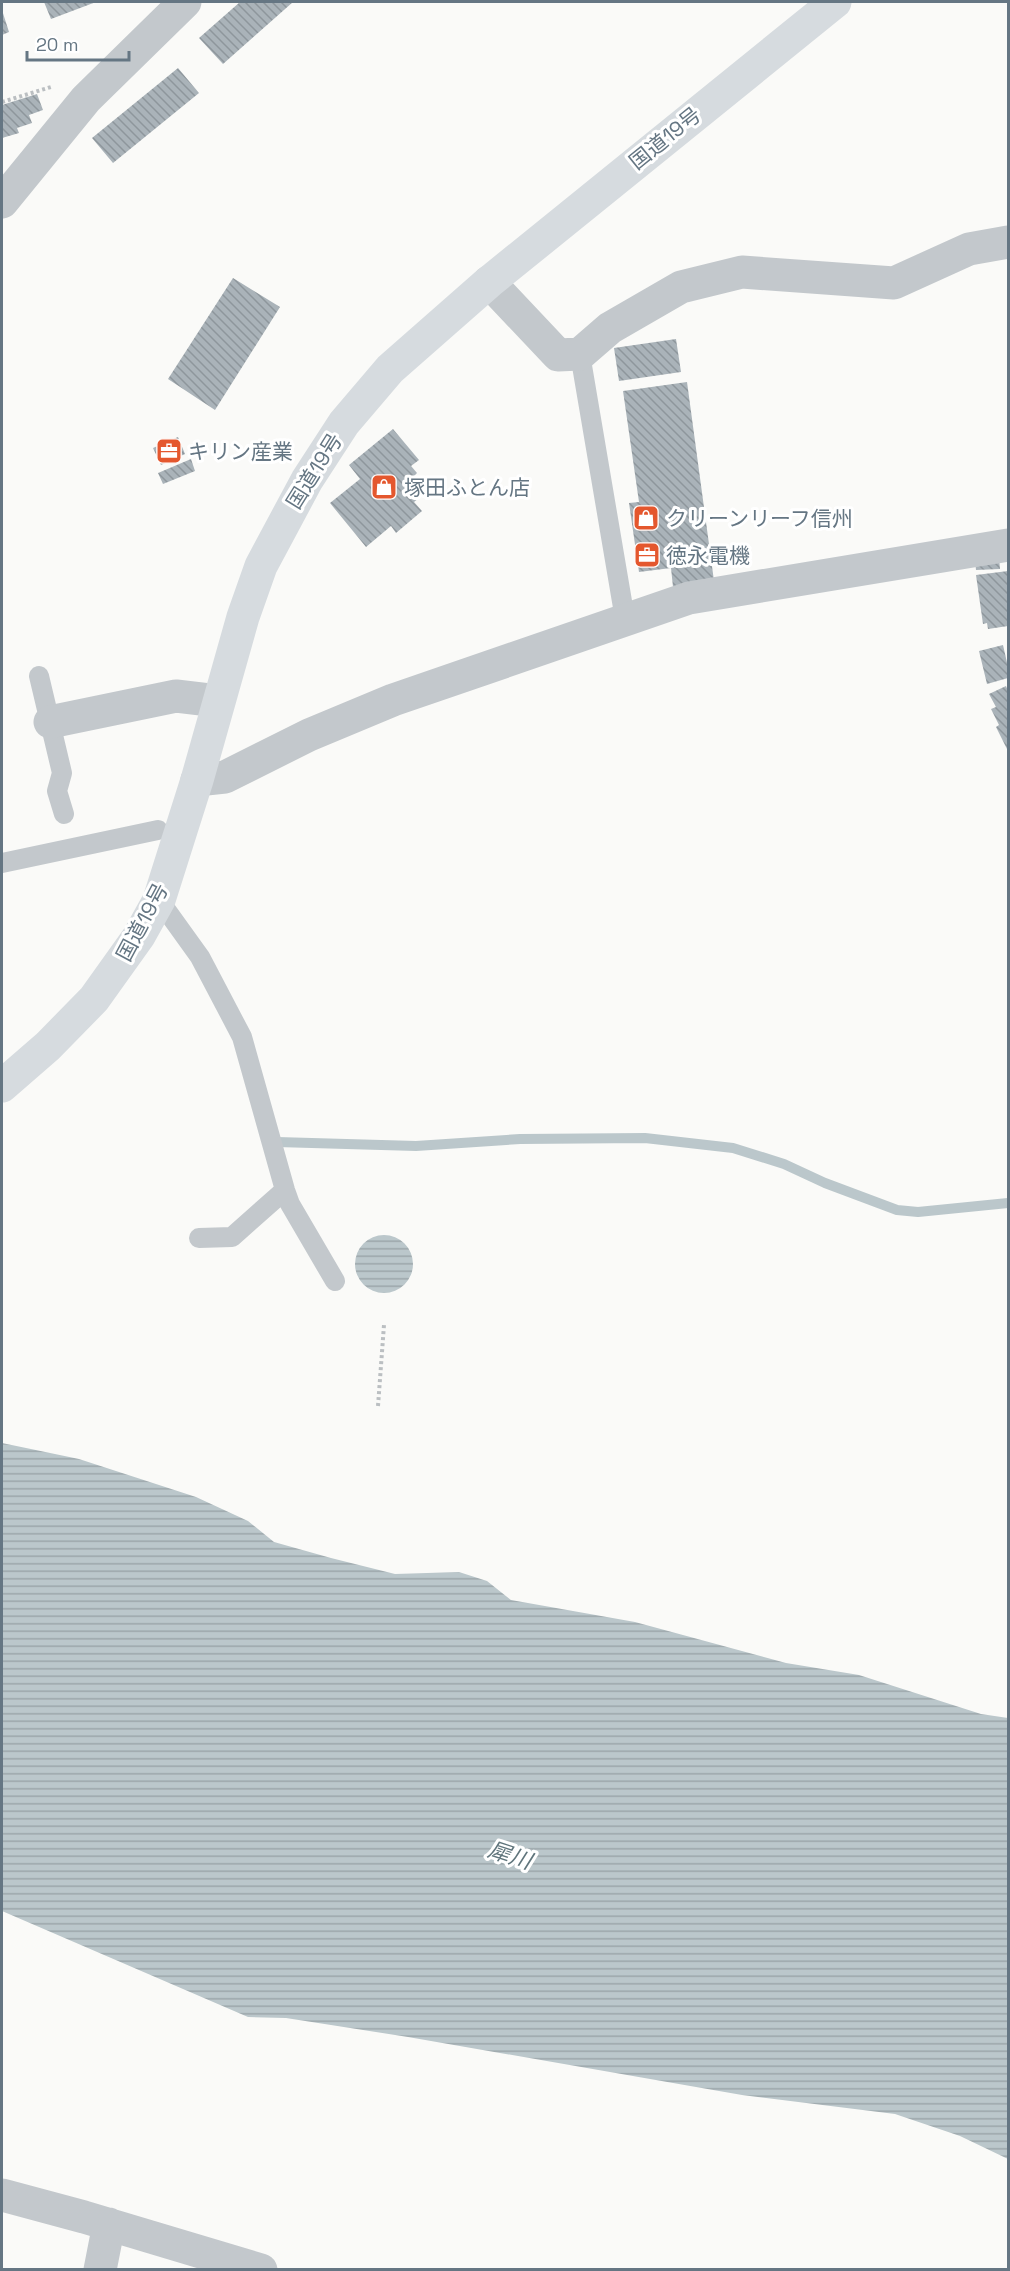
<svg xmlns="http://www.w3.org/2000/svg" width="1010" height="2271" font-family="'Space Grotesk','Noto Sans JP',sans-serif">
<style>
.water{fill:url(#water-rules)}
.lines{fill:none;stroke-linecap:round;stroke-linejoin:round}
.stream{stroke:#bbc7cb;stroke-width:10}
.building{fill:url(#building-back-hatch)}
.path{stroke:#bbbfc2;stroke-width:4;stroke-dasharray:3 3;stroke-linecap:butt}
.lane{stroke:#c3c8cc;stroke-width:20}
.street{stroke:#c3c8cc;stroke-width:33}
.highway{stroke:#d6dbdf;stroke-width:33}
.labels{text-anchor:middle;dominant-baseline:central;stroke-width:6;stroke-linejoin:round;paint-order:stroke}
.street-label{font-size:21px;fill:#657683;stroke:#fff}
.poi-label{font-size:21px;fill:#657683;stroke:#fff;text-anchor:start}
.water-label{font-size:22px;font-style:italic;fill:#60757c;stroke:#fff}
</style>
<defs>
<pattern id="water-rules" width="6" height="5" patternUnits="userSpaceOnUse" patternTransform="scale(1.5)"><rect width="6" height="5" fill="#bbc7cb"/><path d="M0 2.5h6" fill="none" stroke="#9ca6aa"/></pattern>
<pattern id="building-back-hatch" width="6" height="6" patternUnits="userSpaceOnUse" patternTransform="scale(1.5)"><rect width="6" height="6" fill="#aab3b9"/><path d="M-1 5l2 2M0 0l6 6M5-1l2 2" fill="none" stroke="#8e969c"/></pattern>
</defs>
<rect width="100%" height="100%" fill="#fafaf8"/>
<path class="water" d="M355 1264a29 29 0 1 1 58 0a29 29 0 1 1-58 0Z
M2,1443L79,1459L196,1497L248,1521L274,1542L331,1558L395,1574L459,1572L487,1581L511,1600L635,1622L786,1663L859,1675L981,1714L1008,1718V2159L960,2136L895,2114L742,2095L408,2037L286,2018L248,2017L2,1911Z"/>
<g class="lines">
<path class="stream" d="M277,1142L416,1146L520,1139L645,1138L733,1148L784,1164L825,1183L897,1210L918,1212L1008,1203"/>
</g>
<path class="building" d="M44,2H96L51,19Z
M240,2H293L223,64L199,38Z
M2,10L9,32L2,35Z
M178,68L199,93L113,163L92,138Z
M37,94L43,110L29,115L32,123L17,128L19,133L2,138V105Z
M233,278L280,307L215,410L168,379Z
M676,339L681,372L619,381L614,348Z
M687,382L714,581L673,587L671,568L639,572L629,503L639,502L623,391Z
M393,429L419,460L411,466L417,473L411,479L424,494L414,502L422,511L396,533L391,526L366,547L330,503L360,479L349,465Z
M178,437L185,454L161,465L153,448Z
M191,459L195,471L163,484L158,473Z
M999,558L1000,569L976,570L975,560Z
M1008,571V626L988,629L987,623L983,624L976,575Z
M1003,645L1008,667V678L987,684L979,651Z
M1006,686L1008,691V751L996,727L999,725L991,709L996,707L989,694Z"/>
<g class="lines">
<path class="path" d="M2,102L51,87
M378,1406L384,1325"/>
<path class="lane" d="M580,354L625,619
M39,676L62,773L57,791L64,814
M2,863L158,830
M159,900L200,957L242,1037L285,1190L290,1204L335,1281
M199,1238L232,1237L285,1190"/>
<path class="street" d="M2,202L86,99L185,2
M489,282L558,355L580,354L610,328L681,287L742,272L894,283L969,249L1008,242
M50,722L176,696L218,701
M197,780L225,777L309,735L393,700L689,598L1008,545
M2,2195L84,2217L261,2270
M100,2270L109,2224"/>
<path class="highway" d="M2,1086L48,1046L94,999L139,936L159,900L197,780L243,617L261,566L307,480L344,423L390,369L489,282L835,2"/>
</g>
<defs>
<g id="office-square" transform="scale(1.35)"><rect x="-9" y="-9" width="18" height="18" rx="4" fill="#e4572e" stroke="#fff"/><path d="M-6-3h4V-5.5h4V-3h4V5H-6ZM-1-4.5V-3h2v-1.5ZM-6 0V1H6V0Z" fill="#fff"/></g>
<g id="shop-square" transform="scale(1.35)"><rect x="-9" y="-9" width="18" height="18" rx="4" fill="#e4572e" stroke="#fff"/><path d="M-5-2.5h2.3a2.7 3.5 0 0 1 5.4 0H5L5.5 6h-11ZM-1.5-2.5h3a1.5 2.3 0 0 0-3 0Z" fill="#fff"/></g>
</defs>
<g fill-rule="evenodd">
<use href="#office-square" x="169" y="451"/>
<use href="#shop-square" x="384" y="487"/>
<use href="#shop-square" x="646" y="518"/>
<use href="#office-square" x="647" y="555"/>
</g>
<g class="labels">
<g class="street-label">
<text transform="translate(665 138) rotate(-39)">国道19号</text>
<text transform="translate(314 471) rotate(-58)">国道19号</text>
<text transform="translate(142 922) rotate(-62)">国道19号</text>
</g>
<g class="poi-label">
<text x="188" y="451">キリン産業</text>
<text x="404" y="487">塚田ふとん店</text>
<text x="666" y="518">クリーンリーフ信州</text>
<text x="666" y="555">徳永電機</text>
</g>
<g class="water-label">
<text transform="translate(510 1855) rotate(18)">犀川</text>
</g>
</g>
<rect width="1010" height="2271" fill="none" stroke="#657683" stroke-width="6"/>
<path d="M27 51v9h102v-9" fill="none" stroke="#657683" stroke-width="3"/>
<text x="36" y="51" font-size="18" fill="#657683" stroke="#ffffff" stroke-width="4.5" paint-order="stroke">20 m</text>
</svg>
